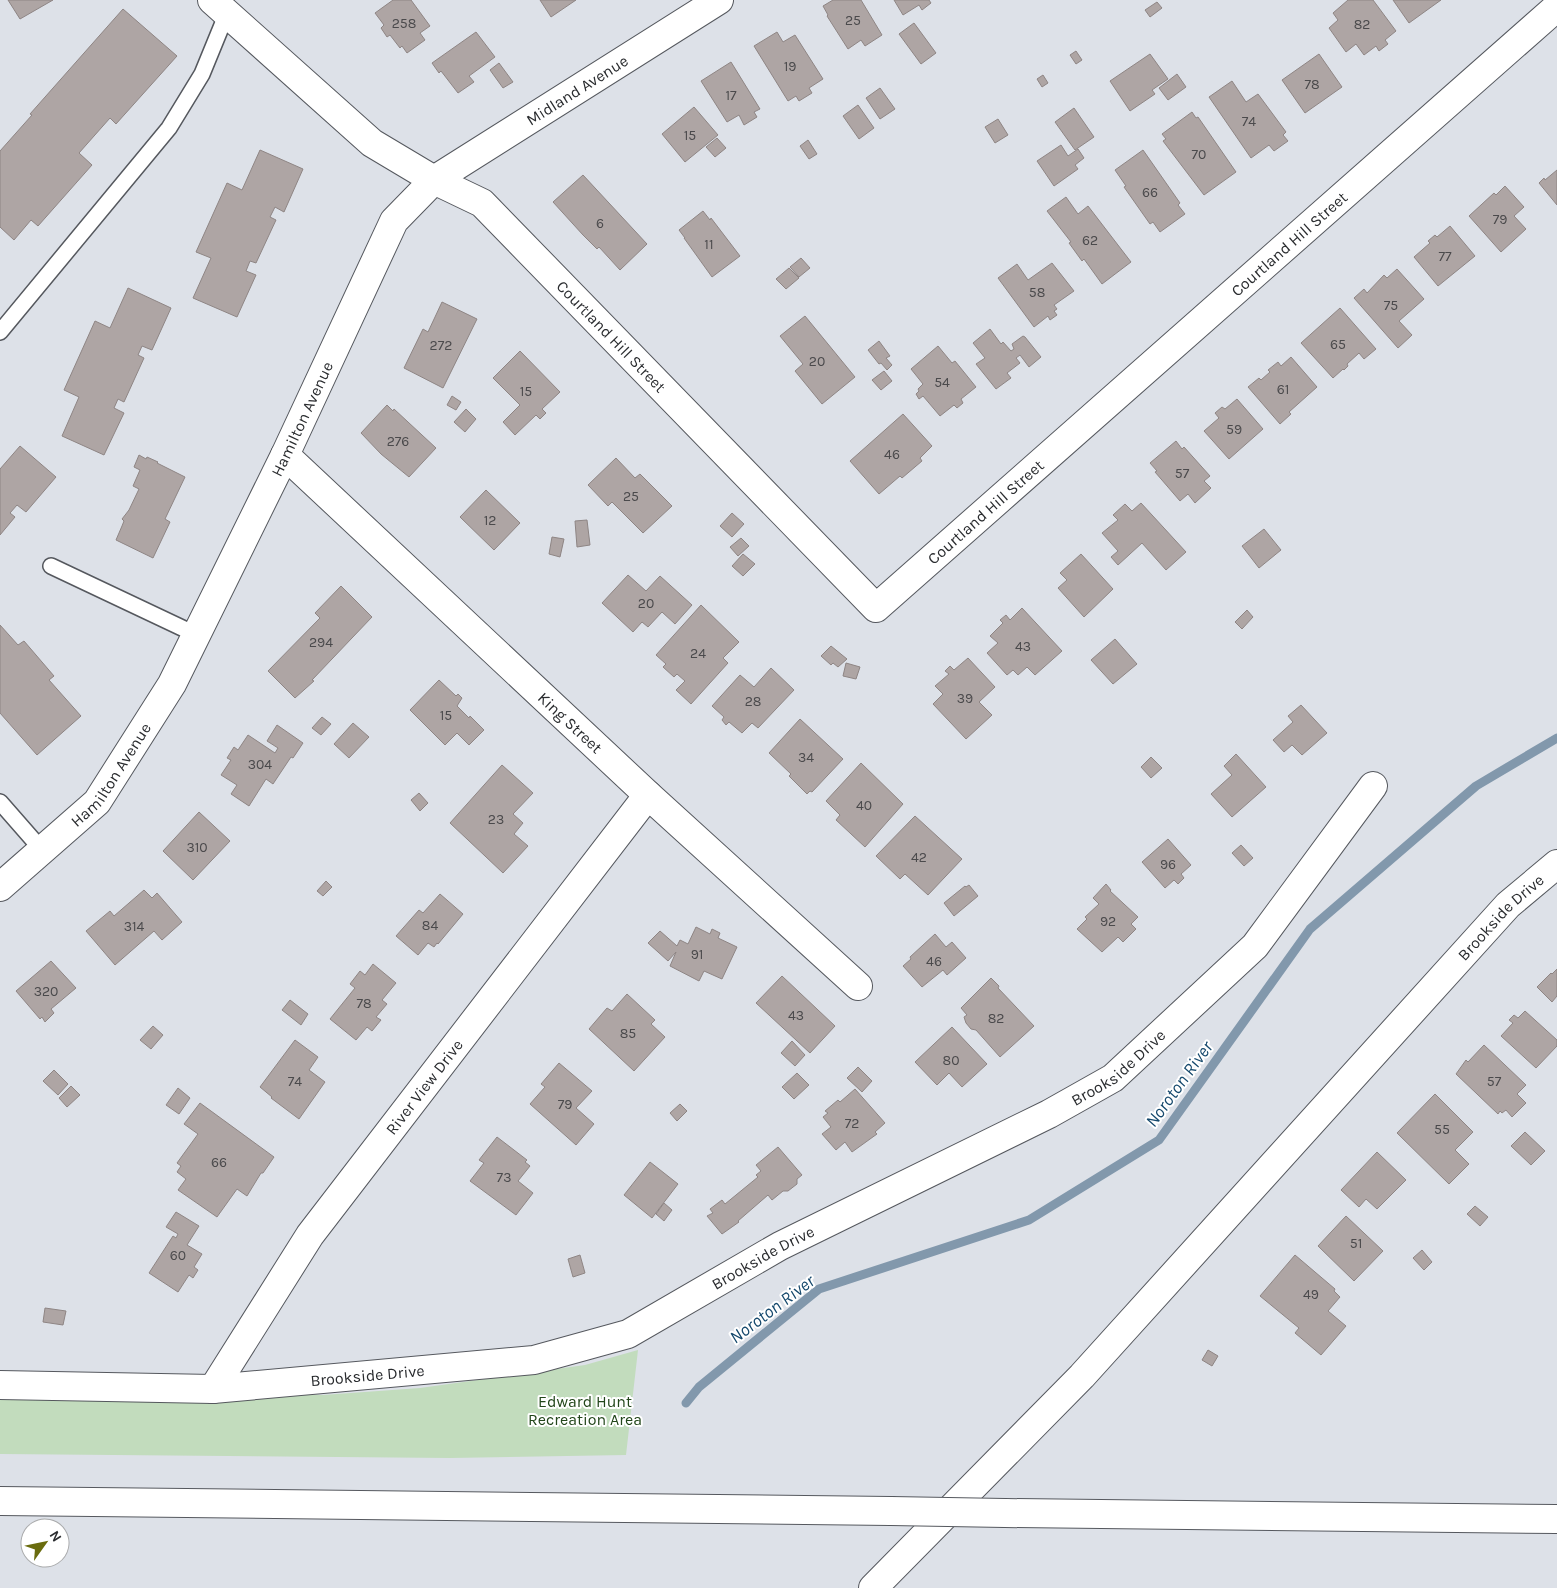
<svg xmlns="http://www.w3.org/2000/svg" width="1557" height="1588" font-family="Karla,sans-serif">
<style>
.green{fill:#c2dcbd}
.lines{fill:none;stroke-linecap:round;stroke-linejoin:round}
.stream{stroke:#8298ac;stroke-width:9}
.building{fill:#aea5a4;stroke:#8e8584}
.lane-casing{stroke:#55585e;stroke-width:18}
.street-casing{stroke:#55585e;stroke-width:30}
.secondary-casing{stroke:#55585e;stroke-width:30}
.highway-casing{stroke:#55585e;stroke-width:30}
.lane{stroke:#fff;stroke-width:15}
.street{stroke:#fff;stroke-width:28}
.secondary{stroke:#fff;stroke-width:28}
.highway{stroke:#fff;stroke-width:28}
.highway-bridge-casing{stroke:#55585e;stroke-width:30;stroke-linecap:butt}
.highway-bridge{stroke:#fff;stroke-width:28}
.labels{text-anchor:middle;dominant-baseline:central;stroke-width:4;stroke-linejoin:round;paint-order:stroke}
.number-label{font-size:14px;fill:#4b4a4c}
.street-label{font-size:16px;fill:#2a2c2f;stroke:#fff}
.park-label{font-size:16px;fill:#22461a;stroke:#fff}
.water-label{font-size:18px;font-style:italic;fill:#16496d;stroke:#fff}
</style>
<rect width="100%" height="100%" fill="#dde1e8"/>
<path class="green" d="M638,1350L626,1455L450,1458L0,1454V1400L180,1389L323,1395L420,1388L585,1365Z"/>
<g class="lines">
<path class="stream" d="M686,1403L699,1387L819,1289L1029,1220L1159,1140L1310,929L1476,786L1557,738"/>
</g>
<path class="building" d="M8,0H53L20,19Z
M393,0H411L430,26L420,33L425,40L407,53L402,46L400,48L390,35L387,37L381,28L384,25L375,13Z
M540,0H576L551,17Z
M833,0H861L882,35L865,46L861,40L848,49L827,16L828,15L823,6Z
M894,0H929L931,3L922,10L919,5L903,15Z
M1348,0H1373L1396,31L1385,40L1388,44L1379,51L1376,46L1364,55L1356,44L1346,52L1329,28L1338,20L1333,13Z
M1393,0H1441L1409,23Z
M1157,2L1162,8L1150,17L1145,10Z
M123,9L177,56L116,124L110,118L79,153L92,165L38,226L31,220L14,240L0,227V151L32,115L30,114Z
M914,23L936,53L921,64L899,34Z
M476,32L495,57L469,76L474,82L458,93L441,71L439,73L432,63Z
M777,32L783,42L795,35L823,79L809,88L812,93L799,101L796,96L788,101L754,46Z
M1076,51L1082,60L1076,64L1070,55Z
M1150,54L1168,79L1152,90L1155,94L1130,111L1110,81Z
M1319,54L1342,87L1305,113L1282,80Z
M731,62L760,109L754,112L757,117L744,125L739,115L727,122L701,81Z
M499,63L513,82L503,88L490,70Z
M1177,74L1186,87L1168,100L1159,88Z
M1043,75L1048,83L1042,87L1037,79Z
M1232,81L1246,102L1258,94L1286,132L1283,135L1288,141L1274,151L1269,145L1251,158L1209,97Z
M880,88L895,109L880,119L866,98Z
M858,105L874,128L859,139L843,116Z
M694,107L718,135L685,162L662,134Z
M1074,108L1094,137L1075,150L1055,122Z
M1192,112L1196,118L1198,117L1236,172L1204,195L1163,141L1166,139L1162,134Z
M998,119L1008,135L995,143L985,127Z
M717,138L726,148L715,157L706,147Z
M808,140L817,154L809,159L800,146Z
M1061,145L1068,156L1078,149L1084,158L1075,165L1078,169L1054,186L1037,161Z
M260,150L303,169L284,212L275,207L270,217L276,220L256,263L250,261L246,271L256,275L237,317L193,298L211,258L196,252L227,183L242,190Z
M1143,150L1180,203L1178,205L1185,214L1160,232L1153,222L1150,224L1124,187L1126,186L1115,170Z
M1557,170V205L1539,183L1544,178L1545,180Z
M583,175L647,244L620,270L599,247L597,249L583,235L553,202Z
M1505,186L1524,207L1514,216L1526,229L1501,252L1469,216L1494,193L1496,195Z
M1066,197L1078,214L1088,206L1131,262L1102,284L1084,259L1082,261L1069,243L1071,242L1047,211Z
M703,211L710,220L711,218L740,256L712,277L684,238H685L679,230Z
M1450,226L1475,256L1438,286L1414,257L1430,243L1428,241L1435,235L1437,237Z
M801,258L810,268L799,277L790,267Z
M1052,263L1074,291L1054,305L1057,309L1054,311L1057,315L1050,320L1048,316L1034,327L998,278L1017,264L1028,280Z
M789,268L799,278L786,289L776,279Z
M1397,269L1424,299L1399,321L1412,335L1398,348L1354,298L1364,289L1367,293L1384,275L1387,278Z
M128,288L171,308L152,350L142,346L138,355L144,358L124,402L118,399L114,408L124,413L104,455L62,436L79,397L64,390L95,321L110,328Z
M442,302L477,319L443,388L404,368L423,329L428,332Z
M1340,308L1376,349L1364,359L1359,353L1347,364L1348,366L1344,370L1343,369L1333,378L1301,343Z
M805,316L855,377L822,404L795,371L803,364L780,336Z
M990,329L1001,344L1003,342L1011,351L1014,349L1012,344L1023,336L1025,337L1041,357L1029,367L1020,355L1016,358L1020,363L1007,373L1011,378L996,389L976,364L985,358L973,343Z
M879,341L890,356L886,358L892,365L887,370L881,363L879,364L868,350Z
M938,346L952,363L955,361L976,387L961,399L963,403L957,408L954,405L940,416L923,396L919,399L916,394L919,391L918,389L923,384L911,369Z
M520,351L560,392L542,409L546,413L540,419L536,415L515,435L503,422L520,405L493,378Z
M1291,357L1317,387L1289,412L1291,414L1280,424L1248,387L1259,378L1261,380L1270,372L1268,370L1278,362L1281,366Z
M884,371L892,381L881,390L872,380Z
M452,396L461,402L456,410L447,405Z
M1237,399L1263,429L1229,459L1204,431L1219,418L1215,413L1222,407L1225,409Z
M387,405L393,411L394,409L436,448L409,477L381,454L361,433Z
M466,409L476,419L465,432L454,422Z
M903,414L932,446L920,458L922,461L902,478L900,476L879,494L850,461Z
M1176,441L1182,449L1184,447L1210,476L1204,481L1211,488L1195,503L1188,494L1180,501L1155,472L1157,471L1150,463Z
M20,446L56,477L26,512L17,505L10,513L15,517L0,535V469Z
M139,455L146,459L147,457L158,462L157,463L185,477L165,519L170,522L153,558L116,540L122,526L124,521L122,519L129,510L139,489L133,486L140,470L134,467Z
M616,458L635,478L640,474L672,506L643,533L612,502L608,506L588,485Z
M486,490L520,523L494,550L460,517Z
M1141,503L1186,552L1166,570L1142,543L1118,565L1111,557L1118,551L1102,533L1118,520L1113,515L1125,504L1132,511Z
M732,513L744,524L732,537L720,526Z
M587,520L590,545L577,547L575,521Z
M1264,529L1281,550L1259,568L1242,546Z
M552,537L564,539L560,557L549,554Z
M741,538L749,546L738,556L730,547Z
M743,554L755,564L743,576L732,566Z
M1081,554L1113,589L1084,617L1058,588L1067,580L1060,573Z
M628,575L646,591L660,576L692,605L675,624L662,612L648,627L642,622L633,632L602,603Z
M341,586L372,617L312,680L314,681L295,698L268,671L320,618L315,613Z
M701,605L739,642L723,658L728,663L691,704L676,690L685,681L677,674L674,677L663,667L666,664L656,655Z
M1022,608L1062,651L1035,675L1027,667L1018,675L1013,670L1007,675L987,653L998,643L990,636L1003,623L1000,620L1006,615L1010,620Z
M1247,610L1253,617L1242,629L1235,622Z
M0,625L18,645L24,641L54,676L49,680L81,716L37,755L0,713Z
M1115,639L1137,664L1113,684L1091,660Z
M831,646L847,659L838,667L833,663L831,665L821,656Z
M968,658L995,687L979,702L992,715L966,739L933,704L943,694L935,686L949,674L945,671L950,666L954,670Z
M846,663L860,667L856,679L843,676Z
M771,668L794,690L758,728L752,723L742,733L729,722L726,725L722,720L724,717L712,706L740,675L754,687Z
M439,680L456,696L458,694L462,698L457,706L469,718L470,716L484,730L469,745L457,733L445,745L410,710Z
M1301,705L1327,733L1302,755L1292,745L1284,752L1273,740L1293,722L1288,716Z
M322,717L331,724L321,735L312,728Z
M800,719L843,759L812,792L810,791L807,794L789,776L791,774L769,753Z
M353,723L369,737L349,758L334,744Z
M277,725L303,743L293,758L291,757L273,784L266,779L249,806L231,794L237,785L221,775L231,760L227,758L234,747L238,750L248,735L275,753L278,748L267,741Z
M1236,754L1266,787L1232,817L1211,794L1232,775L1224,766Z
M1151,757L1162,768L1151,778L1141,767Z
M861,763L903,804L865,847L836,820L840,815L826,801Z
M502,765L533,793L513,814L523,823L514,834L528,846L503,873L450,823Z
M419,793L428,803L420,811L411,800Z
M199,812L230,841L193,880L163,851Z
M915,816L962,859L928,895L905,874L900,879L876,856Z
M1168,839L1191,865L1181,874L1184,878L1178,884L1174,880L1165,888L1142,862Z
M1241,845L1253,858L1244,866L1232,853Z
M326,881L332,887L323,896L317,891Z
M1106,884L1111,890L1110,891L1138,917L1131,924L1136,929L1123,942L1118,937L1102,952L1077,929L1087,919L1085,917L1099,904L1093,898Z
M969,885L978,896L954,916L944,903L965,886L966,887Z
M144,890L152,898L157,893L182,922L162,940L154,931L115,965L86,931L110,911L114,916Z
M440,894L463,914L438,944L437,943L434,947L428,943L418,955L396,936L419,910L423,913Z
M696,927L710,934L712,929L720,933L718,938L737,947L722,979L704,971L699,981L670,966L676,952L668,961L648,943L660,931L677,946L680,940L688,944Z
M935,934L946,947L952,942L966,958L947,975L943,970L922,987L903,966L911,959L910,957Z
M51,961L76,988L51,1009L54,1013L45,1022L42,1017L40,1019L16,991Z
M373,964L396,983L382,1000L387,1004L376,1017L381,1020L372,1031L367,1027L356,1040L330,1019L355,988L350,984L360,971L365,975Z
M1557,969V996L1552,1002L1537,987L1551,973L1552,974Z
M782,976L835,1026L810,1053L756,1003Z
M991,978L999,986L998,988L1034,1026L1000,1057L976,1030L971,1029L966,1023L964,1017L967,1015L961,1008Z
M627,994L655,1020L651,1024L665,1037L634,1071L589,1029L607,1008L612,1011Z
M290,1000L308,1014L301,1025L282,1010Z
M1525,1011L1557,1040V1046L1536,1068L1501,1036L1513,1023L1509,1020L1514,1015L1518,1018Z
M153,1026L163,1035L151,1049L140,1040Z
M952,1027L987,1064L962,1087L949,1073L937,1085L915,1062Z
M295,1040L318,1057L309,1070L325,1082L299,1119L271,1098L272,1097L260,1087Z
M792,1041L805,1055L795,1066L781,1053Z
M1484,1045L1526,1085L1517,1094L1526,1103L1512,1117L1506,1110L1502,1113L1500,1111L1498,1114L1456,1074L1466,1060L1468,1062Z
M559,1063L592,1091L576,1108L594,1124L576,1145L530,1104L545,1087L541,1084Z
M858,1067L872,1081L862,1092L847,1078Z
M54,1070L68,1084L58,1095L43,1081Z
M797,1073L809,1085L794,1099L782,1087Z
M71,1086L80,1095L67,1107L59,1098Z
M178,1088L190,1098L179,1114L166,1105Z
M855,1089L885,1123L875,1132L877,1134L852,1152L845,1142L836,1150L822,1134L831,1127L823,1117L828,1113L825,1111L838,1100L840,1102Z
M1435,1094L1473,1132L1455,1150L1469,1164L1449,1184L1397,1133Z
M200,1103L274,1157L263,1173H261L247,1196L237,1189L217,1217L178,1190L186,1179L177,1172L181,1166L177,1163L198,1134L184,1124Z
M680,1104L687,1111L677,1121L670,1113Z
M1525,1132L1545,1151L1531,1165L1511,1146Z
M497,1137L527,1160L525,1162L530,1166L518,1181L533,1193L516,1215L470,1181L484,1163L479,1160Z
M778,1147L802,1175L797,1179V1184L788,1191H783L772,1200L768,1195L738,1221L739,1222L722,1234L707,1216L713,1213L710,1209L722,1200L725,1204L758,1177L756,1175L761,1171L756,1165Z
M1377,1152L1406,1180L1377,1209L1366,1199L1359,1207L1341,1190Z
M650,1162L678,1184L652,1218L624,1195Z
M664,1203L672,1210L664,1221L656,1214Z
M1475,1206L1488,1217L1480,1226L1467,1214Z
M176,1212L199,1226L187,1245L202,1254L194,1267L198,1270L193,1278L189,1275L178,1292L149,1273L173,1236L176,1238L178,1234L166,1227Z
M1346,1216L1383,1251L1354,1281L1318,1246Z
M1422,1250L1432,1262L1424,1270L1413,1258Z
M580,1255L585,1273L573,1277L568,1259Z
M1295,1255L1335,1289L1334,1291L1340,1297L1328,1311L1346,1326L1321,1355L1295,1333L1299,1328L1260,1296Z
M45,1308L66,1311L63,1325L43,1322Z
M1208,1350L1218,1356L1212,1366L1202,1360Z"/>
<g class="lines">
<g class="lane-casing">
<path id="lane" d="M0,332L169,128L202,74L227,13
M51,566L197,635
M0,802L42,850"/>
</g>
<g class="street-casing">
<g id="street">
<path id="s1" d="M434,180L482,203L876,608L1557,7"/>
<path id="s2" d="M434,180L719,0"/>
<path id="s3" d="M285,455L648,795L858,986"/>
<path id="s4" d="M0,1385L213,1389L534,1360L628,1334L780,1246L1049,1114L1113,1078L1255,946L1373,786"/>
<path id="s5" d="M213,1389L310,1235L648,795"/>
<path id="s6" d="M873,1588L1082,1376L1508,905L1557,864"/>
</g>
</g>
<g class="secondary-casing">
<g id="secondary">
<path id="s7" d="M0,887L97,802L172,684L285,455L394,221L434,180L372,143L212,0"/>
</g>
</g>
<g class="highway-casing">
<path id="highway" d="M0,1501L891,1511
M1005,1513L1557,1519"/>
</g>
<use href="#lane" class="lane"/>
<use href="#street" class="street"/>
<use href="#secondary" class="secondary"/>
<use href="#highway" class="highway"/>
<g class="highway-bridge-casing">
<path id="highway-bridge" d="M891,1511L1005,1513"/>
</g>
<use href="#highway-bridge" class="highway-bridge"/>
</g>
<g class="labels">
<g class="number-label">
<text x="853" y="20">25</text>
<text x="404" y="23">258</text>
<text x="1362" y="24">82</text>
<text x="790" y="66">19</text>
<text x="1312" y="84">78</text>
<text x="731" y="95">17</text>
<text x="1249" y="121">74</text>
<text x="690" y="135">15</text>
<text x="1199" y="154">70</text>
<text x="1150" y="192">66</text>
<text x="1500" y="219">79</text>
<text x="600" y="223">6</text>
<text x="1090" y="240">62</text>
<text x="709" y="244">11</text>
<text x="1445" y="256">77</text>
<text x="1037" y="292">58</text>
<text x="1391" y="305">75</text>
<text x="1338" y="344">65</text>
<text x="441" y="345">272</text>
<text x="817" y="361">20</text>
<text x="942" y="382">54</text>
<text x="1283" y="389">61</text>
<text x="526" y="391">15</text>
<text x="1234" y="429">59</text>
<text x="398" y="441">276</text>
<text x="892" y="454">46</text>
<text x="1182" y="473">57</text>
<text x="631" y="496">25</text>
<text x="490" y="520">12</text>
<text x="646" y="603">20</text>
<text x="321" y="642">294</text>
<text x="1023" y="646">43</text>
<text x="698" y="653">24</text>
<text x="965" y="698">39</text>
<text x="753" y="701">28</text>
<text x="446" y="715">15</text>
<text x="806" y="757">34</text>
<text x="260" y="764">304</text>
<text x="864" y="805">40</text>
<text x="496" y="819">23</text>
<text x="197" y="847">310</text>
<text x="919" y="857">42</text>
<text x="1168" y="864">96</text>
<text x="1108" y="921">92</text>
<text x="430" y="925">84</text>
<text x="134" y="926">314</text>
<text x="697" y="954">91</text>
<text x="934" y="961">46</text>
<text x="46" y="991">320</text>
<text x="364" y="1003">78</text>
<text x="796" y="1015">43</text>
<text x="996" y="1018">82</text>
<text x="628" y="1033">85</text>
<text x="951" y="1060">80</text>
<text x="295" y="1081">74</text>
<text x="1494" y="1081">57</text>
<text x="565" y="1104">79</text>
<text x="852" y="1123">72</text>
<text x="1442" y="1129">55</text>
<text x="219" y="1162">66</text>
<text x="504" y="1177">73</text>
<text x="1356" y="1243">51</text>
<text x="178" y="1255">60</text>
<text x="1311" y="1294">49</text>
</g>
<g class="street-label">
<text stroke="none"><textPath href="#s2" startOffset="169">Midland Avenue</textPath></text>
<text stroke="none"><textPath href="#s1" startOffset="1169">Courtland Hill Street</textPath></text>
<text stroke="none"><textPath href="#s1" startOffset="239">Courtland Hill Street</textPath></text>
<text stroke="none"><textPath href="#s7" startOffset="564">Hamilton Avenue</textPath></text>
<text stroke="none"><textPath href="#s1" startOffset="764">Courtland Hill Street</textPath></text>
<text stroke="none"><textPath href="#s3" startOffset="391">King Street</textPath></text>
<text stroke="none"><textPath href="#s7" startOffset="159">Hamilton Avenue</textPath></text>
<text stroke="none"><textPath href="#s6" startOffset="919">Brookside Drive</textPath></text>
<text stroke="none"><textPath href="#s4" startOffset="1192">Brookside Drive</textPath></text>
<text stroke="none"><textPath href="#s5" startOffset="369">River View Drive</textPath></text>
<text stroke="none"><textPath href="#s4" startOffset="788">Brookside Drive</textPath></text>
<text stroke="none"><textPath href="#s4" startOffset="368">Brookside Drive</textPath></text>
</g>
<g class="park-label">
<text x="585" y="1401">Edward Hunt<tspan x="585" dy="18">Recreation Area</tspan></text>
</g>
<g class="water-label">
<text transform="translate(1179 1084) rotate(-54)">Noroton River</text>
<text transform="translate(772 1309) rotate(-37)">Noroton River</text>
</g>
</g>
<g transform="translate(45 1543) rotate(57)"><circle r="24" fill="#ffffff" stroke="#aaabac"/>
<path d="M0-4L9 19L0 12L-9 19Z" fill="#6a6c0e"/>
<text y="-8" font-size="14" font-weight="bold" text-anchor="middle" fill="#2a2c2f">N</text>
</g>
</svg>
